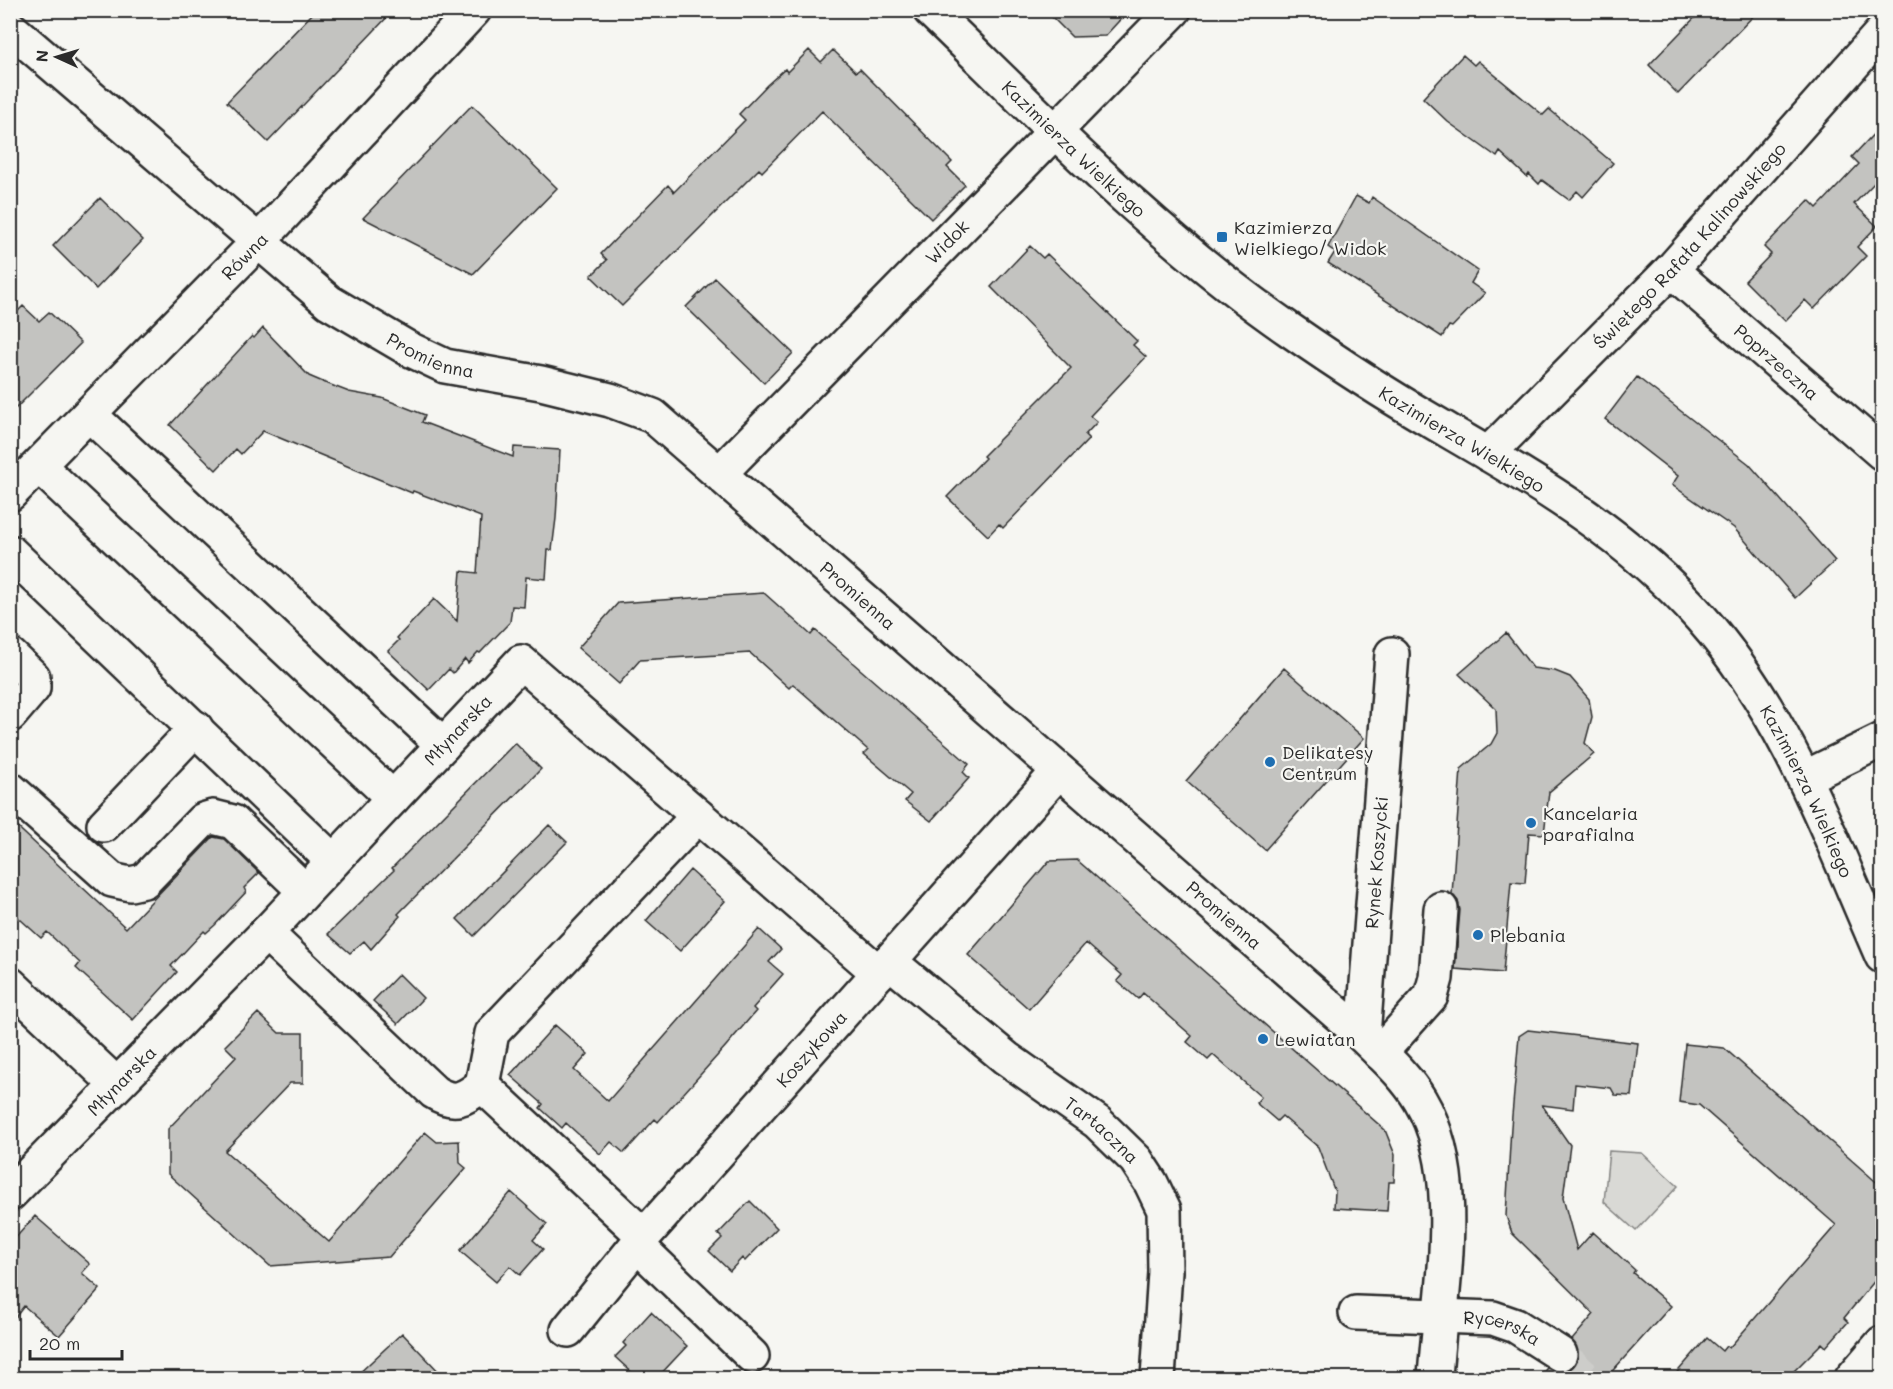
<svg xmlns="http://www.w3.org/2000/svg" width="1893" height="1389" font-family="Mali,sans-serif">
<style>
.green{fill:#d9d9d5;stroke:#828280;stroke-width:1.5}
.building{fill:#c3c3c0;stroke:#2b2b2b;stroke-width:1.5}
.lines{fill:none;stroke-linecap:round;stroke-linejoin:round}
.minor-tunnel{stroke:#cdcdca;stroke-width:33;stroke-dasharray:33 16;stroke-linecap:butt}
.minor-casing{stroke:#2b2b2b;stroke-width:38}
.minor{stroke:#f6f6f2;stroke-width:33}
.poi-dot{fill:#1f6fb2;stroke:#f6f6f2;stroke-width:2}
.labels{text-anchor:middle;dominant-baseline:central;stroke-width:4.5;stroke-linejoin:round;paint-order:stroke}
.street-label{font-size:18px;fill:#2b2b2b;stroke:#f6f6f2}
.poi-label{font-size:18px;fill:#2b2b2b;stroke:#f6f6f2;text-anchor:start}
</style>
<rect width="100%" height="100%" fill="#f6f6f2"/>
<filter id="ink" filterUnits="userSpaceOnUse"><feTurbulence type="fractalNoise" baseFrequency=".0167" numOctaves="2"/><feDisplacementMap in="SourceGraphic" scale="12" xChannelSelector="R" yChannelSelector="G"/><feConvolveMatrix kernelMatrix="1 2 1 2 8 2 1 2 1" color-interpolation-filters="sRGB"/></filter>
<g filter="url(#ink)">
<path class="green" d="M1609,1151L1642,1153L1678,1186L1636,1231L1604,1202Z"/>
<path class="building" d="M316,10H394L268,142L227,102Z
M1045,10H1129L1105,36L1072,37Z
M1702,10H1759L1678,94L1649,65Z
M809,50L821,62L833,50L856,72L860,69L952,162L947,167L965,185L931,219L822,111L762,172L759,169L622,306L591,276L607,260L601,254L668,185L674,192L745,120L739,114L767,85L785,69L787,72Z
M1463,55L1474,65L1478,61L1543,115L1549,109L1613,163L1583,197L1577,191L1569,200L1542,180L1539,184L1529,174L1527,177L1500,152L1497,157L1448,122L1423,98Z
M472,105L557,188L473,274L363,218Z
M1882,125V187L1876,181L1854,204L1877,226L1857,247L1866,256L1814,309L1805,300L1785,321L1745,281L1771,254L1764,247L1809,200L1817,208L1859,164L1852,157Z
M1356,196L1369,203L1372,197L1478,271L1471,283L1485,293L1452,327L1449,326L1442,337L1328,263L1335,252L1328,247Z
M100,198L143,240L96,289L53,246Z
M1030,246L1043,258L1047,254L1137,341L1133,345L1146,357L1090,416L1097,422L1085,435L1089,439L1003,528L999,524L988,536L947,497L985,458L983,456L1071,368L991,287Z
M715,278L793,353L764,383L686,307Z
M23,306L39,321L49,312L81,343L10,414V319Z
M263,328L309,376L323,382L349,392L382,398L425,415L422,422L513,457L514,447L560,450L556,518L552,550H548L546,579L526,577L524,607L512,606L510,622L480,653L478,652L468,663L465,659L453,673L449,669L429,690L388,651L399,640L397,638L434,599L457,621L461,571L477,573L481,517L413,491L412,493L263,431L241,454L236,449L216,470L170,425L252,336L254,338Z
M1637,377L1749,464L1835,561L1795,598L1734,528L1672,485L1678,476L1605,419Z
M764,593L811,635L815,630L969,764L963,772L969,778L931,821L905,801L911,794L864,754L868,750L793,684L789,688L750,653L640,660L619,684L578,648L618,603Z
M1506,633L1533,668L1555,671L1570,677L1589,699L1592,717L1585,743L1594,754L1549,792L1544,834L1529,833L1525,883L1511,882L1503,973L1455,969L1460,910L1458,901L1452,894L1461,769L1491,744L1497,733L1496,709L1459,674Z
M1284,668L1364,738L1265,850L1186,781Z
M515,743L541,769L398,914L400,916L371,949L364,941L350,953L328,934L394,870L392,868Z
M10,820L126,928L213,837L224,839L259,873L244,888L246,892L215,925L206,933L204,931L171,966L177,972L133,1020L76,968L80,963L47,932L41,938L10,910Z
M549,825L567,842L474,936L457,919Z
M1077,860L1385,1130L1395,1155L1394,1182H1389L1387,1211L1334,1208L1335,1192L1318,1147L1282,1116L1277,1121L1256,1103L1261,1097L1213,1055L1208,1060L1187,1042L1192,1036L1143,993L1138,999L1117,981L1122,975L1086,943L1029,1009L968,955L1049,861Z
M690,870L725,901L680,951L646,921Z
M759,929L781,949L769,962L783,974L753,1008L756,1011L726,1046L658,1122L655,1119L624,1153L611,1142L600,1154L566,1123L562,1128L540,1108L543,1104L510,1075L555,1025L588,1054L574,1070L608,1101Z
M399,974L423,998L398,1024L373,1001Z
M258,1013L279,1033H303V1083H290L225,1151L329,1242L425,1132L437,1142L459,1141L460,1163L466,1168L389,1257L270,1266L168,1174V1129L236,1057L225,1046Z
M1528,1030L1638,1043L1632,1096L1615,1095L1611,1088L1575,1084L1573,1109L1542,1105L1570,1145L1563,1198L1577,1250L1593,1232L1635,1270L1633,1273L1671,1306L1606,1378H1538L1547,1368L1560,1373L1568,1371L1575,1365L1579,1354L1572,1340L1594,1314L1512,1233L1506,1216L1511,1127L1519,1036Z
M1685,1044L1724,1048L1882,1187V1272L1844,1318L1848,1322L1826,1347L1822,1343L1787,1378H1672L1707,1338L1722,1351L1726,1346L1729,1348L1836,1225L1699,1105L1679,1102Z
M511,1192L547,1224L533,1240L543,1249L520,1275L510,1266L496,1282L460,1251Z
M750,1201L777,1228L745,1261L742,1258L730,1271L709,1251L722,1238L718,1234Z
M35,1216L90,1264L82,1273L100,1289L59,1336L24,1306L10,1324V1244Z
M651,1312L687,1346L657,1378H638L615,1357L626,1346L623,1343Z
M402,1333L445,1378H354Z"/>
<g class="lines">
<path class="minor-tunnel" d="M1560,1354L1586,1378"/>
<g class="minor-casing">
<g id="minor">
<path id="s1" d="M930,10C1046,122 1158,239 1290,330C1336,362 1382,392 1430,420C1529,478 1624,530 1701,618C1787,715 1830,838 1882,956"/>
<path id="s2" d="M10,28L329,302L409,349L445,366L541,383L610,400L653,416L1363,1036C1383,1056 1405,1075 1420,1100C1466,1177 1440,1293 1435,1378"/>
<path id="s3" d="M1671,270L1882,453"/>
<path d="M89,414L443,745"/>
<path id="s4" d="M1488,454L1671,270L1882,32"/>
<path d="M39,466L393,798"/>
<path id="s5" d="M720,473L1174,10"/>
<path id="s6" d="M10,494L260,240L474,10"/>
<path d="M10,552L333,861"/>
<path d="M10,655L33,677V688L10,715"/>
<path d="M1804,778L1882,740"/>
<path d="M10,789L112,880L130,884L144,881L203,820L213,817L233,822L305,891"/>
<path d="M104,825L196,728"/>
<path d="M266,933L434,1092C454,1105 465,1099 482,1085L644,1236"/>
<path id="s7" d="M889,961L1006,1058L1097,1122L1136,1160L1151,1183L1164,1210L1165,1272L1158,1378"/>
<path d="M10,984L116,1084"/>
<path id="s8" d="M1363,1036L1392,654"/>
<path d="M1380,1053L1431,996L1436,978L1441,909"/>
<path d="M482,1085L492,1033L698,816"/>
<path id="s9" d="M10,1194L266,933L521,662L879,973"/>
<path d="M637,1245L752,1356"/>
<path id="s10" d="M1356,1313L1493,1318L1516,1326L1560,1354"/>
<path id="s11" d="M568,1330L644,1236L1059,771"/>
<path d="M1852,1378L1882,1343"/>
</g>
</g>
<use href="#minor" class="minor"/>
</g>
</g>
<g class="poi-dot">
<rect x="1216" y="231" width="12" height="12" rx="3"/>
<circle cx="1270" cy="762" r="6"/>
<circle cx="1531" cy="823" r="6"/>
<circle cx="1478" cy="935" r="6"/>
<circle cx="1263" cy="1039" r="6"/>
</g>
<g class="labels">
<g class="street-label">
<text stroke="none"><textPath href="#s1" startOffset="200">Kazimierza Wielkiego</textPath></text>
<text stroke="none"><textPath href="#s5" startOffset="324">Widok</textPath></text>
<text stroke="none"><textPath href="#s4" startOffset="290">Świętego Rafała Kalinowskiego</textPath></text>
<text stroke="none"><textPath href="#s6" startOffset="334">Równa</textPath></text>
<text stroke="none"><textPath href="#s2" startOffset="536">Promienna</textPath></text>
<text stroke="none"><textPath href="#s3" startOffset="140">Poprzeczna</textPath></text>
<text stroke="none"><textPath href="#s1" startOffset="686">Kazimierza Wielkiego</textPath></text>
<text stroke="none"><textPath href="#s2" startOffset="1040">Promienna</textPath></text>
<text stroke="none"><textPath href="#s9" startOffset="645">Młynarska</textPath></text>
<text stroke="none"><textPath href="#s1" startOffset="1190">Kazimierza Wielkiego</textPath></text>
<text stroke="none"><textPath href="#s8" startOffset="174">Rynek Koszycki</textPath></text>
<text stroke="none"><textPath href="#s2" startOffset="1526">Promienna</textPath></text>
<text stroke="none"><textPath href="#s11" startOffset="372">Koszykowa</textPath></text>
<text stroke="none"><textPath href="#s9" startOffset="159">Młynarska</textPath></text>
<text stroke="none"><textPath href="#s7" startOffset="272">Tartaczna</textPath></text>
<text stroke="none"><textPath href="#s10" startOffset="148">Rycerska</textPath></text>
</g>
<g class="poi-label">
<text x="1234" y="227">Kazimierza<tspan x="1234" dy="21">Wielkiego/ Widok</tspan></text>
<text x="1282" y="752">Delikatesy<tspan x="1282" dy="21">Centrum</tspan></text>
<text x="1543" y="813">Kancelaria<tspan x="1543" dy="21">parafialna</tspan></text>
<text x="1490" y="935">Plebania</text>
<text x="1275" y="1039">Lewiatan</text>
</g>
</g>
<rect width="1893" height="1389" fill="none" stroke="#f6f6f2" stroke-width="36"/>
<rect x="18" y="18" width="1857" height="1353" fill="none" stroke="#2b2b2b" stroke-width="2" filter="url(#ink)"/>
<g transform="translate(57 57) rotate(274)" stroke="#f6f6f2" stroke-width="4.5" paint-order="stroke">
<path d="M0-4.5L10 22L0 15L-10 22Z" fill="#2b2b2b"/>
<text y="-9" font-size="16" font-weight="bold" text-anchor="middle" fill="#2b2b2b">N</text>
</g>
<path d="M30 1350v9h92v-9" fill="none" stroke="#2b2b2b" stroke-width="3"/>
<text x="39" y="1350" font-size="18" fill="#2b2b2b" stroke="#f6f6f2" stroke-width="4.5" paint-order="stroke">20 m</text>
</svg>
